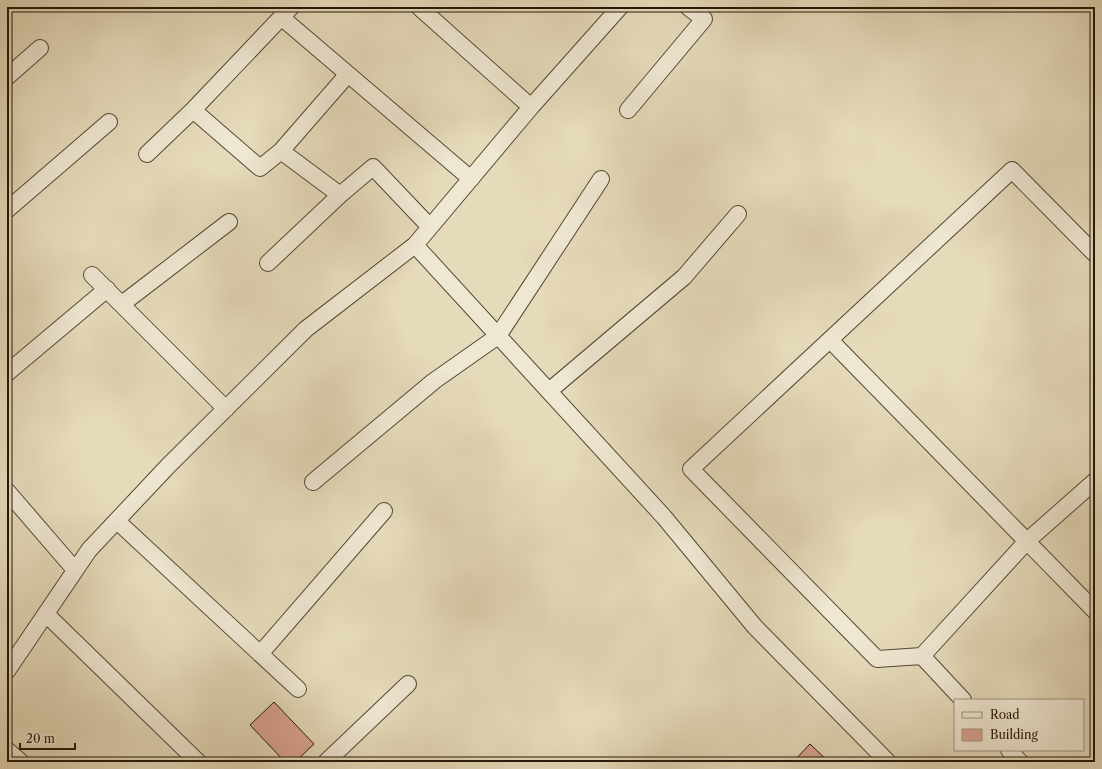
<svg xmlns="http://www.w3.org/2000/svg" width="1102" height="769" font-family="'Libre Caslon Text',serif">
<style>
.building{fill:#d9a390;stroke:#231709}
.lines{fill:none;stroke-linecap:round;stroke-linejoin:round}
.minor-casing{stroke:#544835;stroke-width:18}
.minor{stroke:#eee7d2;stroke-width:16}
</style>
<rect width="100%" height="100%" fill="#e5daba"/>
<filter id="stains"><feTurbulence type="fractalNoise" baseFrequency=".005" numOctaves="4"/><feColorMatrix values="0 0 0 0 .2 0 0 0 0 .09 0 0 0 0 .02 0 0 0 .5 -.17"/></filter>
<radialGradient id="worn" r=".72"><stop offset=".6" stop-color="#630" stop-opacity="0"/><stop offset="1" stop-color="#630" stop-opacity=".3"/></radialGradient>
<path class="building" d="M274,702L314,744L295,762H285L250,725Z
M810,744L829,762H793Z"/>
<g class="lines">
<g class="minor-casing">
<path id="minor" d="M419,7L531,107
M281,17L471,179
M7,77L40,48
M193,110L260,168L281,151L348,74
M628,110L704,19L688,7
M281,151L340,195L373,167L430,227
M147,154L193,110L291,7
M7,210L109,122
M415,245L664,517L755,627L888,762
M268,263L340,195
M92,275L226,409
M122,304L229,222
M830,340L1095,611
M7,373L107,289
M549,391L684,277L738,214
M313,482L434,381L498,336L601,179
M7,491L75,570
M117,521L298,689
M46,614L198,762
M260,654L384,511
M922,656L1027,541L1095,481
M7,671L89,550L168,466L306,329L415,245L531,107L620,7
M963,700L922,656L877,659L691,469L1012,170L1095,254
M7,750L21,762
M1009,750L1020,762
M326,762L408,684"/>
</g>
<use href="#minor" class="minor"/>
</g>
<rect width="1102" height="769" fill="none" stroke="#e5daba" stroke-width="24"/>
<rect x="8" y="8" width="1086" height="753" fill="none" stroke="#231709" stroke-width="2"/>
<rect x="12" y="12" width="1078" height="745" fill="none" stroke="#231709"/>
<rect x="954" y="699" width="130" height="52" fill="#eee7d2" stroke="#9d9482"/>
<rect x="962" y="712" width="20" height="6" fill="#eee7d2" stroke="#9d9482"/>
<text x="990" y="719" font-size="12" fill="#231709">Road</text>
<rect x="962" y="729" width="20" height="12" fill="#d9a390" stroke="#9d9482"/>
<text x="990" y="739" font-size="12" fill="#231709">Building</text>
<path d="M20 743v6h55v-6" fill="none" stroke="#231709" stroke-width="2"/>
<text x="26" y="743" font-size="12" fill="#231709" stroke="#eee7d2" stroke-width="3" paint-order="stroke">20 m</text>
<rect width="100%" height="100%" filter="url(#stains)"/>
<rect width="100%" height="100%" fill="url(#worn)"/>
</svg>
